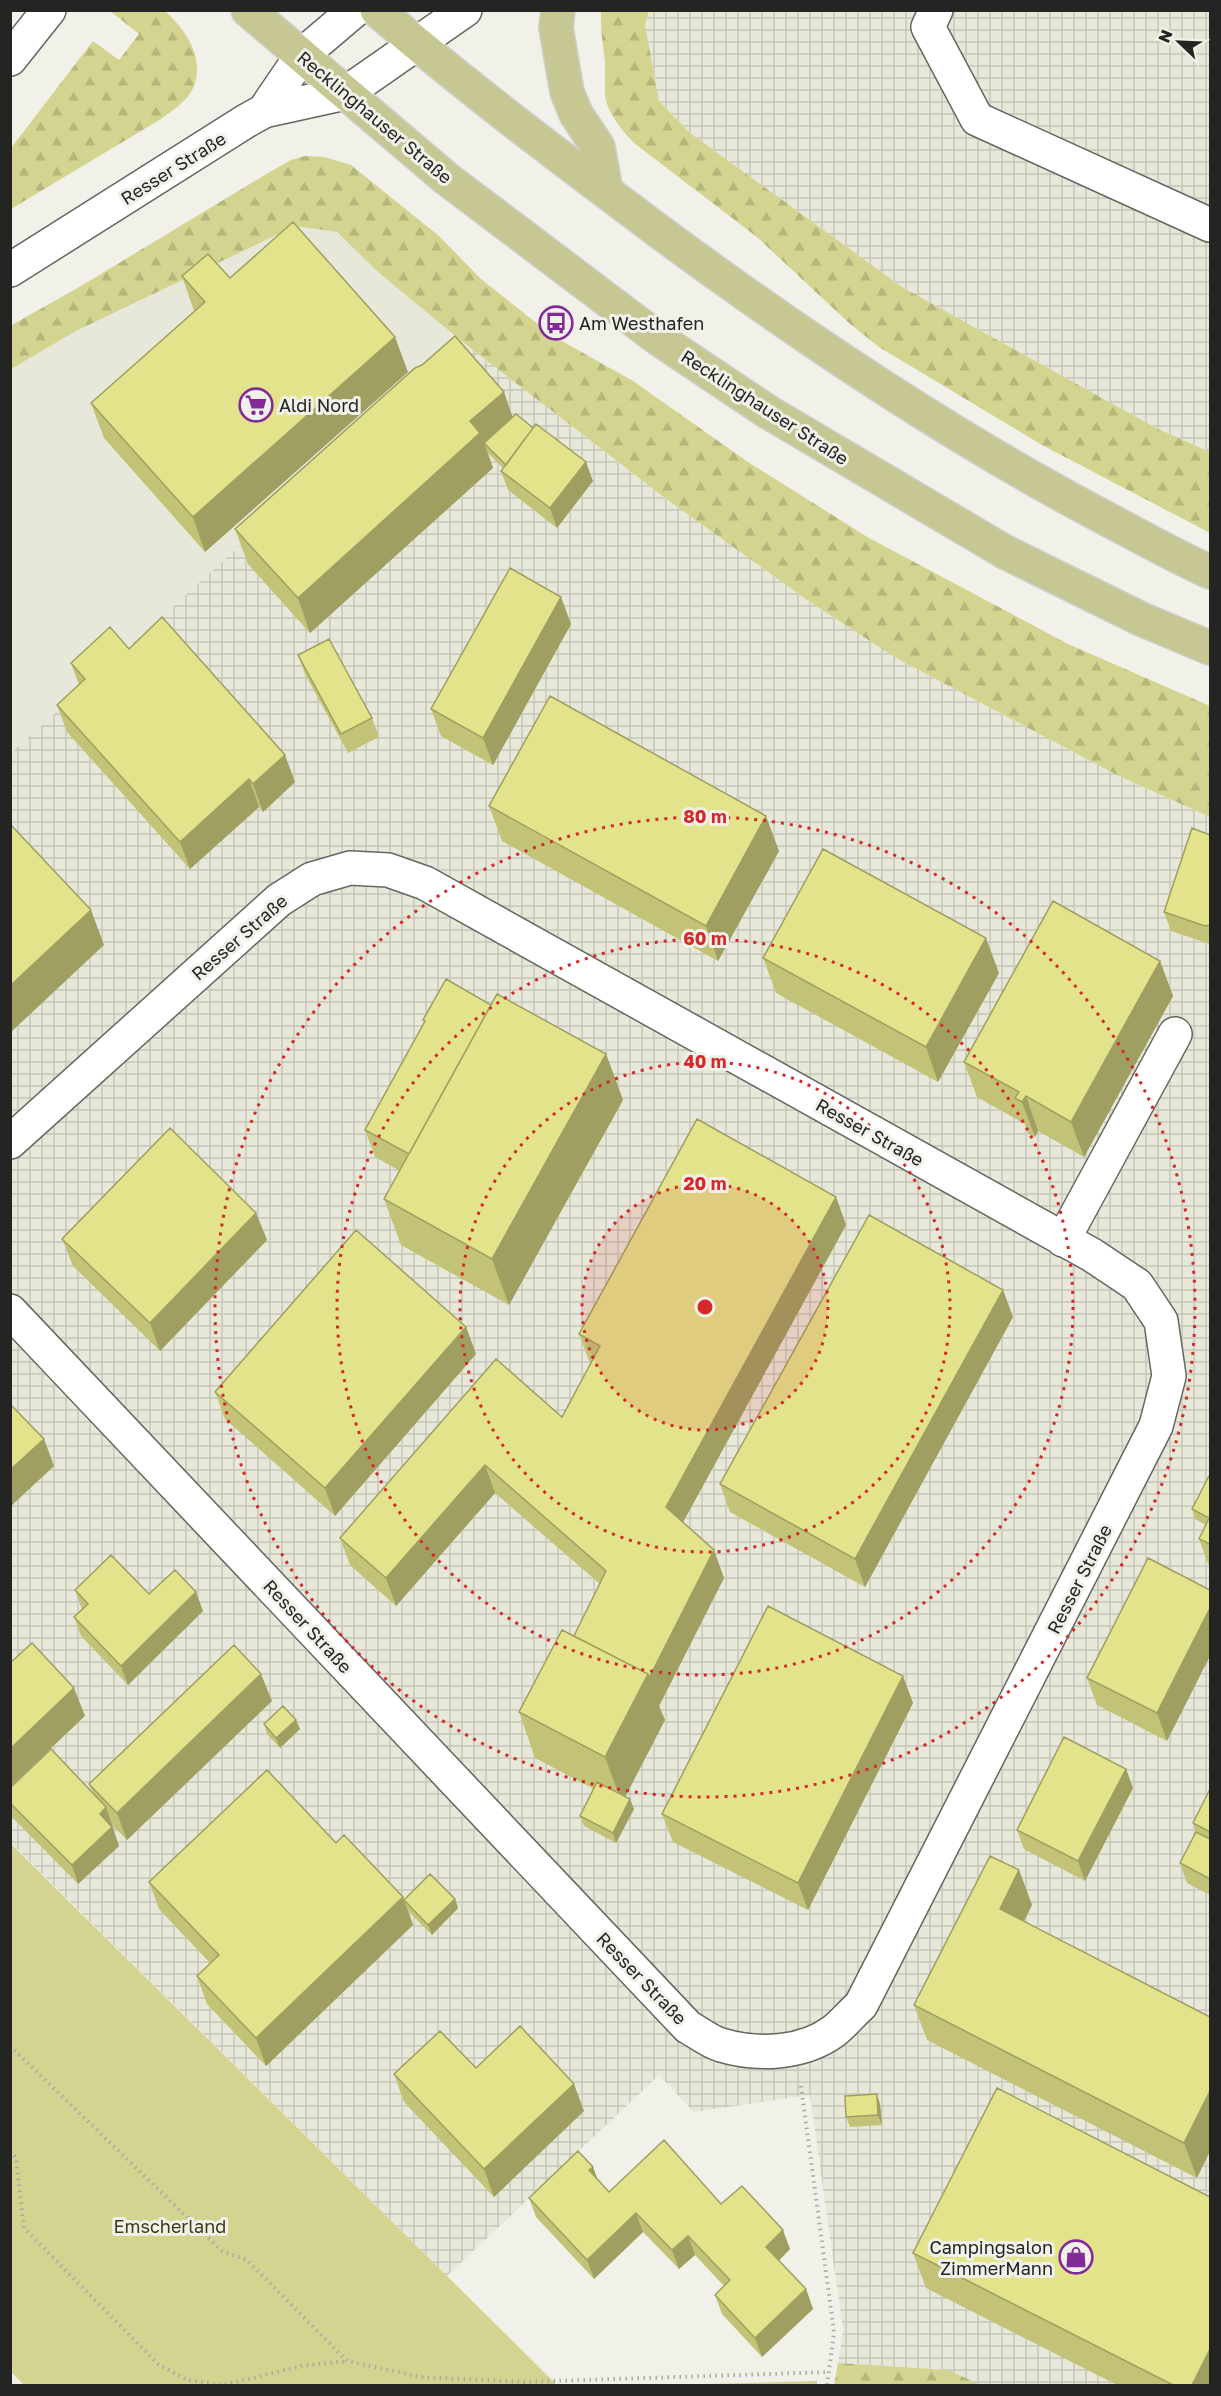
<svg xmlns="http://www.w3.org/2000/svg" width="1221" height="2396" font-family="'Golos Text',sans-serif">
<style>
.built{fill:#e7e8d9}
.industrial{fill:url(#industrial-grid)}
.forest{fill:url(#forest-firs)}
.garden{fill:#d3d48f}
.lines{fill:none;stroke-linecap:round;stroke-linejoin:round}
.minor-casing{stroke:#666660;stroke-width:36}
.major-casing{stroke:#cfcfce;stroke-width:36}
.path{stroke:#a9aaa4;stroke-width:4;stroke-dasharray:1.5 4.5;stroke-linecap:butt}
.minor{stroke:#fff;stroke-width:33}
.major{stroke:#c7c793;stroke-width:33}
.wall{fill:#c2c377}
.shaded-wall{fill:#9e9f61}
.building{fill:#e2e38a;stroke:#9e9f61;stroke-width:1.5}
.ring{fill:none;stroke:#d62828;stroke-width:3;stroke-dasharray:3 6}
.labels{text-anchor:middle;dominant-baseline:central;stroke-width:6;stroke-linejoin:round;paint-order:stroke}
.street-label{font-size:18px;fill:#242522;stroke:#f1f1ea}
.poi-label{font-size:18px;fill:#242522;stroke:#f1f1ea;text-anchor:start}
.park-label{font-size:18px;fill:#3a3a14;stroke:#f1f1ea}
.centre{fill:#d62828;stroke:#f1f1ea;stroke-width:3}
.ring-label{font-size:18px;text-anchor:middle;font-weight:bold;fill:#d62828;stroke:#f1f1ea;stroke-width:6;stroke-linejoin:round;paint-order:stroke}
</style>
<defs>
<pattern id="industrial-grid" width="8" height="8" patternUnits="userSpaceOnUse" patternTransform="scale(1.5)"><rect width="8" height="8" fill="#e7e8d9"/><path d="M0 4h8M4 0v8" fill="none" stroke="#c6c7ba"/></pattern>
<pattern id="forest-firs" width="22" height="20" patternUnits="userSpaceOnUse" patternTransform="scale(1.5)"><rect width="22" height="20" fill="#d3d48f"/><path d="M5 1l3.5 6h-7zM16 11l3.5 6h-7z" fill="#b5b67b"/></pattern>
</defs>
<rect width="100%" height="100%" fill="#f1f1ea"/>
<path class="built" d="M295,226L337,232L379,273L464,343L11,754L10,369L76,331Z"/>
<path class="industrial" d="M649,10L1210,11V452L1156,428L902,287L690,133L659,101L645,25Z
M464,343L665,498L807,600L896,658L1117,775L1210,817V2385H980L948,2370L838,2363L843,2330L810,2095L694,2112L659,2075L447,2276L11,1843L10,754Z"/>
<path class="forest" d="M110,11H165C185,29 205,57 194,86C189,100 172,111 161,119L11,209V148L93,41L119,60L139,34Z
M601,11H649L645,25L659,101L690,133L902,287L1156,428L1210,452V533L1042,445L879,347L849,323L757,237L634,143C624,132 612,119 607,104C603,90 606,76 605,62C603,45 600,28 601,11Z
M305,156L324,157L351,165L439,236L481,279L553,336L633,381L748,462L869,538L1068,644L1210,706V817L1117,775L896,658L807,600L665,498L464,343L379,273L337,232L295,226L76,331L11,369L10,326L81,286L268,173L291,160Z
M838,2363L949,2370L980,2385H834Z
M817,2381V2386L666,2385Z"/>
<path class="garden" d="M10,1843L557,2385L25,2386L11,2372Z"/>
<g class="lines">
<g class="minor-casing">
<path id="minor" d="M936,10L928,27L977,119L1210,225
M10,59L49,10
M264,111L302,55L355,10
M10,270L246,121L264,111L346,93L465,10
M10,1142L279,900L312,879L350,868L388,870L425,883L1092,1255L1137,1285L1161,1321L1169,1376L1156,1426L861,2005C852,2013 844,2023 834,2031C803,2054 757,2056 721,2045C710,2042 699,2033 688,2027L10,1311
M1063,1240L1175,1034"/>
</g>
<g class="major-casing">
<path id="major" d="M248,10L447,179L659,339L768,412L1005,552L1141,619L1210,648
M377,10C470,90 569,164 668,238C808,341 953,438 1107,519C1141,537 1175,556 1210,572
M558,10L556,28L567,92L576,114L598,147L606,191"/>
</g>
<path class="path" d="M10,2046L222,2251L247,2260L347,2361L421,2377L524,2382L829,2372
M801,2086L834,2332L827,2386
M10,2151L16,2158L24,2228L158,2364L187,2380L223,2385L302,2366L346,2361"/>
<use href="#minor" class="minor"/>
<use href="#major" class="major"/>
</g>
<path class="wall" d="M182,276L230,278L408,372L205,552L104,438L91,403L194,311Z
M422,365L513,417L593,481L557,528L508,490L501,471L503,468L488,453L493,468L310,633L248,564L235,529Z
M571,624L493,765L441,736L431,709Z
M129,649L295,782L263,812L259,807L190,869L67,732L57,705L79,685L71,663Z
M298,655L372,718L379,737L348,753L305,674Z
M489,806L779,851L718,961L502,841Z
M1210,835V944L1171,931L1164,912Z
M763,958L999,973L938,1082L776,993Z
M1160,961L1173,996L1084,1157L1038,1131L1035,1137L1028,1133L1025,1124L977,1097L964,1062Z
M491,1005L606,1054L623,1100L509,1305L401,1245L384,1199L400,1171L375,1157L365,1130L424,1023L423,1020Z
M836,1197L846,1225L683,1522L724,1578L659,1706L665,1720L625,1797L630,1799L634,1809L616,1843L584,1826L580,1816L594,1789L535,1758L519,1712L574,1636L600,1584L495,1493L396,1606L350,1565L340,1538L562,1417L591,1362L589,1361L579,1334Z
M256,1213L267,1240L160,1351L73,1266L62,1239Z
M1013,1317L865,1587L730,1512L720,1484Z
M466,1327L476,1354L335,1516L225,1419L215,1392Z
M1210,1476V1567L1209,1566L1199,1539L1206,1525L1195,1519L1192,1509Z
M1148,1558L1167,1741L1097,1705L1087,1678Z
M75,1590L149,1594L203,1611L128,1685L81,1636L74,1617L82,1610Z
M272,1701L127,1840L113,1826L112,1827L119,1846L78,1884L10,1815V1788L93,1793L89,1784Z
M913,1703L808,1910L673,1842L662,1814Z
M296,1720L300,1729L280,1748L267,1734L264,1724Z
M1126,1769L1133,1788L1085,1881L1024,1849L1017,1830Z
M1210,1789V1895L1187,1883L1180,1863L1196,1832L1193,1823Z
M336,1843L403,1897L404,1900L455,1899L458,1908L432,1935L408,1911L413,1925L266,2066L207,2004L197,1976L210,1963L159,1909L149,1882Z
M1019,1870L1032,1905L1024,1922L1210,2017V2151L1197,2178L927,2040L914,2005Z
M394,2074L584,2111L494,2197L404,2102Z
M880,2104L882,2125L850,2127L846,2117Z
M593,2167L597,2179L609,2192L721,2204L790,2249L779,2261L806,2289L813,2309L762,2357L722,2314L715,2295L724,2286L695,2255L679,2269L643,2232L594,2279L536,2217L529,2198Z
M913,2253L1210,2385H1117L926,2288Z"/>
<path class="shaded-wall" d="M395,337L408,372L205,552L193,517Z
M504,392L516,427L484,443L493,468L310,633L298,598L470,421Z
M586,462L593,481L557,528L550,508Z
M561,597L571,624L493,765L483,738Z
M285,755L295,782L263,812L253,784Z
M249,779L259,807L190,869L180,842Z
M766,816L779,851L718,961L706,926Z
M91,910L104,945L10,1033V986Z
M986,938L999,973L938,1082L926,1047Z
M1160,961L1173,996L1084,1157L1071,1122Z
M606,1054L623,1100L509,1305L492,1259Z
M1026,1096L1038,1131L1035,1137L1022,1102Z
M836,1197L846,1225L676,1535L666,1507Z
M256,1213L267,1240L160,1351L150,1323Z
M1003,1290L1013,1317L865,1587L855,1559Z
M466,1327L476,1354L335,1516L325,1488Z
M44,1439L54,1466L10,1507V1470Z
M485,1465L495,1493L396,1606L386,1578Z
M714,1550L724,1578L659,1706L665,1720L622,1803L605,1757L648,1674Z
M196,1592L203,1611L128,1685L121,1666Z
M1210,1608V1656L1167,1741L1157,1713Z
M261,1674L272,1701L127,1840L117,1813Z
M903,1676L913,1703L808,1910L798,1883Z
M74,1688L85,1716L10,1787V1749Z
M296,1720L300,1729L280,1748L276,1738Z
M1126,1769L1133,1788L1085,1881L1078,1861Z
M630,1799L634,1809L616,1843L613,1833Z
M106,1807L119,1846L78,1884L72,1865L100,1814Z
M1019,1870L1032,1905L1012,1944L1000,1909Z
M403,1897L413,1925L266,2066L256,2038Z
M455,1899L458,1908L432,1935L428,1925Z
M574,2084L584,2111L494,2197L484,2169Z
M1210,2091V2151L1197,2178L1184,2143Z
M877,2094L880,2104L882,2125L878,2115Z
M593,2167L600,2186L589,2170Z
M636,2213L643,2232L594,2279L587,2260Z
M783,2230L790,2249L773,2266L766,2247Z
M688,2236L695,2255L679,2269L672,2250Z
M806,2289L813,2309L762,2357L755,2338Z
M1210,2349V2385H1192Z"/>
<path class="building" d="M293,222L395,337L193,517L91,403L205,302L182,276L208,254L230,278Z
M455,336L504,392L470,421L480,433L298,598L235,529L415,368L422,365Z
M516,414L533,428L506,465L484,443Z
M536,424L586,462L550,508L501,471Z
M510,568L561,597L483,738L431,709Z
M162,617L285,755L253,784L249,779L180,842L57,705L85,679L71,663L110,627L129,649Z
M329,639L372,718L341,734L298,655Z
M550,696L766,816L706,926L489,806Z
M10,824L91,910L10,986Z
M1192,828L1210,835V925L1205,926L1164,912Z
M823,849L986,938L926,1047L763,958Z
M1053,901L1160,961L1071,1122L1026,1096L1022,1102L1015,1098L1019,1092L964,1062Z
M446,979L491,1005L409,1154L365,1130L425,1021L423,1020Z
M497,994L606,1054L492,1259L384,1199Z
M697,1119L836,1197L666,1507L714,1550L649,1678L648,1674L574,1636L606,1571L485,1465L386,1578L340,1538L496,1359L562,1417L600,1346L579,1334Z
M170,1128L256,1213L150,1323L62,1239Z
M869,1215L1003,1290L855,1559L720,1484Z
M356,1230L466,1327L325,1488L215,1392Z
M10,1404L44,1439L10,1470Z
M1209,1476H1210V1516L1209,1518L1192,1509Z
M1210,1516V1544L1199,1539Z
M111,1555L149,1594L175,1570L196,1592L121,1666L74,1617L88,1604L75,1590Z
M1148,1558L1210,1590V1608L1157,1713L1087,1678Z
M768,1606L903,1676L798,1883L662,1814Z
M562,1630L648,1674L605,1757L519,1712Z
M32,1643L74,1688L10,1749V1663Z
M234,1645L261,1674L117,1813L89,1784Z
M283,1706L296,1720L276,1738L264,1724Z
M1064,1737L1126,1769L1078,1861L1017,1830Z
M51,1749L106,1807L100,1814L112,1827L72,1865L10,1803V1788Z
M267,1770L336,1843L344,1835L403,1897L256,2038L197,1976L219,1955L149,1882Z
M597,1782L630,1799L613,1833L580,1816Z
M1210,1789V1832L1193,1823Z
M1196,1832L1210,1839V1879L1180,1863Z
M990,1856L1019,1870L1000,1909L1210,2017V2091L1184,2143L914,2005Z
M430,1874L455,1899L428,1925L404,1900Z
M520,2026L574,2084L484,2169L394,2074L440,2031L476,2068Z
M997,2088L1210,2197V2349L1192,2385H1173L913,2253Z
M877,2094L878,2115L846,2117L845,2096Z
M664,2140L721,2204L742,2186L783,2230L766,2247L806,2289L755,2338L715,2295L730,2280L688,2236L672,2250L636,2213L587,2260L529,2198L578,2151L593,2167L589,2170L609,2192Z"/>
<circle cx="705" cy="1307" r="123" fill="#d62828" fill-opacity=".12"/>
<g class="ring">
<circle cx="705" cy="1307" r="123"/>
<circle cx="705" cy="1307" r="245"/>
<circle cx="705" cy="1307" r="368"/>
<circle cx="705" cy="1307" r="490"/>
</g>
<defs>
<g id="bus-ring" transform="scale(1.725)"><circle r="9.5" fill="#f1f1ea" stroke="#822a97" stroke-width="1.5"/><path d="M-5-6H5V4H4V6H2V4H-2V6H-4V4H-5ZM-3.5-4V0h7V-4ZM-3.5 1.2v1.5H-2V1.2ZM2 1.2v1.5H3.5V1.2Z" fill="#822a97"/></g>
<g id="supermarket-ring" transform="scale(1.725)"><circle r="9.5" fill="#f1f1ea" stroke="#822a97" stroke-width="1.5"/><path d="M-6-5.5h2.5l.6 2H6L4.5 2H-2.5L-4.4-4H-6ZM-1.5 3.2a1.3 1.3 0 1 0 .1 0ZM3 3.2a1.3 1.3 0 1 0 .1 0Z" fill="#822a97"/></g>
<g id="shop-ring" transform="scale(1.725)"><circle r="9.5" fill="#f1f1ea" stroke="#822a97" stroke-width="1.5"/><path d="M-5-2.5h2.3a2.7 3.5 0 0 1 5.4 0H5L5.5 6h-11ZM-1.5-2.5h3a1.5 2.3 0 0 0-3 0Z" fill="#822a97"/></g>
</defs>
<g fill-rule="evenodd">
<use href="#bus-ring" x="556" y="323"/>
<use href="#supermarket-ring" x="256" y="405"/>
<use href="#shop-ring" x="1076" y="2257"/>
</g>
<g class="labels">
<g class="street-label">
<text transform="translate(375 117) rotate(40)">Recklinghauser Straße</text>
<text transform="translate(173 168) rotate(-32)">Resser Straße</text>
<text transform="translate(765 407) rotate(33)">Recklinghauser Straße</text>
<text transform="translate(239 937) rotate(-41)">Resser Straße</text>
<text transform="translate(870 1132) rotate(29)">Resser Straße</text>
<text transform="translate(1079 1579) rotate(-63)">Resser Straße</text>
<text transform="translate(308 1626) rotate(47)">Resser Straße</text>
<text transform="translate(642 1978) rotate(46)">Resser Straße</text>
</g>
<g class="poi-label">
<text x="579" y="323">Am Westhafen</text>
<text x="279" y="405">Aldi Nord</text>
<text x="1053" y="2247" text-anchor="end">Campingsalon<tspan x="1053" dy="21">ZimmerMann</tspan></text>
</g>
<g class="park-label">
<text x="170" y="2226">Emscherland</text>
</g>
</g>
<circle cx="705" cy="1307" r="9" class="centre"/>
<g class="ring-label">
<text x="705" y="823">80 m</text>
<text x="705" y="945">60 m</text>
<text x="705" y="1068">40 m</text>
<text x="705" y="1190">20 m</text>
</g>
<rect width="1221" height="2396" fill="none" stroke="#242522" stroke-width="24"/>
<g transform="translate(1179 42) rotate(293)" stroke="#f1f1ea" stroke-width="4.5" paint-order="stroke">
<path d="M0-4.5L10 22L0 15L-10 22Z" fill="#242522"/>
<text y="-9" font-size="16" font-weight="bold" text-anchor="middle" fill="#242522">N</text>
</g>
</svg>
